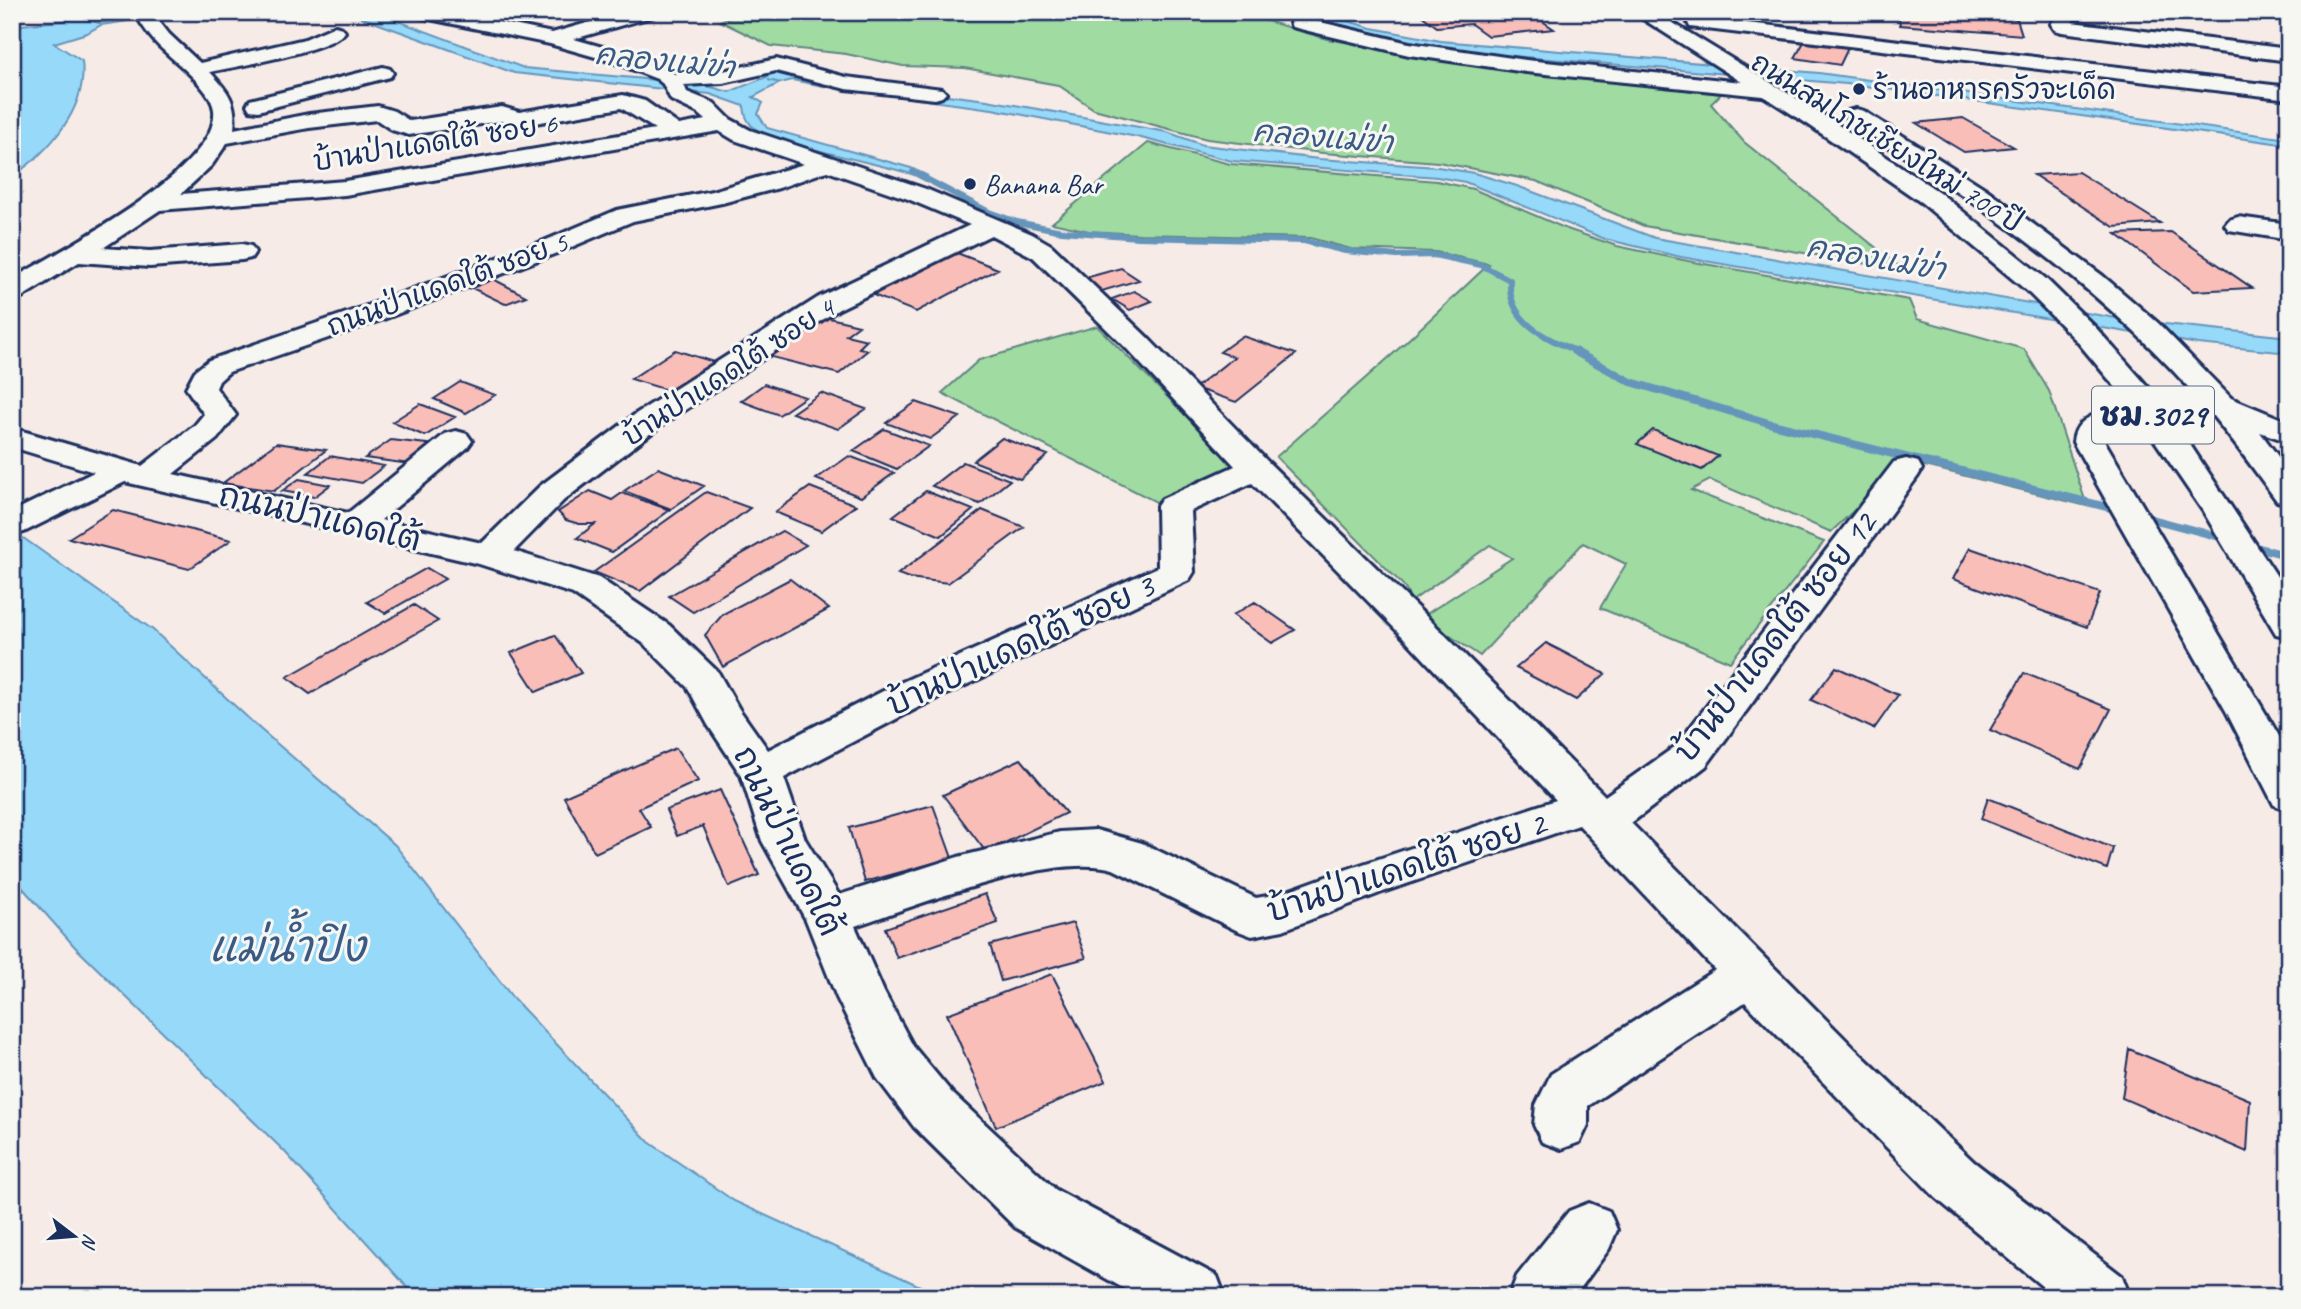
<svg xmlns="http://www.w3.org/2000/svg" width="2301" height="1309" font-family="Caveat,'Playpen Sans Thai',sans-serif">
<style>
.green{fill:#a0dba2;stroke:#5e8580;stroke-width:2}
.water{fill:#97d9f9;stroke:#6595bb;stroke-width:2}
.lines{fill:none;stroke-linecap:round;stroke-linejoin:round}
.stream-far1{stroke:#6595bb;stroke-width:6}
.stream{stroke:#6595bb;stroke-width:8}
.building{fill:#fabeb9;stroke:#1b2f5e;stroke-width:2}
.minor-casing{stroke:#1b2f5e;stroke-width:6}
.major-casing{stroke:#1b2f5e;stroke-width:6}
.minor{fill:#f6f6f2;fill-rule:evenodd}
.major{fill:#f6f6f2;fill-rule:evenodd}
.poi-dot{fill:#1b2f5e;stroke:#f6f6f2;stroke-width:2.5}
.labels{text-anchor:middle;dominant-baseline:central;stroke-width:6;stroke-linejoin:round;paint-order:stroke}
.far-poi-label{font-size:28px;fill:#1b2f5e;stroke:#f6f6f2;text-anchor:start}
.far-street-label{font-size:28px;fill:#1b2f5e;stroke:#f6f6f2}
.far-water-label{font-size:30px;font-style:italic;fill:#3a5a85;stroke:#f6f6f2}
.shield{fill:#f6f6f2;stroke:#5d6b8a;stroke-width:2}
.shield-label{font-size:32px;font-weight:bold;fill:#1b2f5e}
.street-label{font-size:33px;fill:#1b2f5e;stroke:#f6f6f2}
.near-water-label{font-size:42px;font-style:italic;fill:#3a5a85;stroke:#f6f6f2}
</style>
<rect width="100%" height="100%" fill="#f7ebe7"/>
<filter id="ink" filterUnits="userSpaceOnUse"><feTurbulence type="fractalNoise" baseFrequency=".0143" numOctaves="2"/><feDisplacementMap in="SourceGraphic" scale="14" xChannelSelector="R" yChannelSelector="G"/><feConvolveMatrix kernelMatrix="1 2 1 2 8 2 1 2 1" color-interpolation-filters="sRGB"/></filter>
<g filter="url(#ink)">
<path class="green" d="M744,12H1237L1327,39L1502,69L1721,94L1711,104L1744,142L1904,270L1644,226L1536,181L1438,162L1323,153L1207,139L1094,109L1058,85L965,68L903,66L846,54L771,46L720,21Z
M1148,143L1230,164L1437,181L1473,189L1567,229L1617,246L1688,261L1909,300L1917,319L2024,349L2049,391L2087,506L1913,463L1863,502L1831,532L1710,480L1691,490L1824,542L1730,662L1600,608L1626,564L1583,543L1480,656L1422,617L1512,558L1490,545L1412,601L1403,585L1276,457L1394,353L1489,264L1436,252L1351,249L1310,238L1140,234L1089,231L1052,223Z
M1097,326L1235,465L1158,503L942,393L979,360Z"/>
<path class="water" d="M82,12H95L85,19L99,23L159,12H189L101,25L87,33L54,43L82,61C88,109 49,151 12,177V26L69,20Z
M346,12H374L524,68L700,84L729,92L767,77L757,74L779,66L891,88L987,100L1167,132L1203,145L1319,159L1438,167L1474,173L1517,186L1655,238L2127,320L2289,337V353L2198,344L1681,257L1605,239L1465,182L1437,177L1232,161L1137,137L992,109L834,88L792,80L781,83L768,80L780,83L753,97L763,103L758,114L767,128L911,168L928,176H918C887,165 769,143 752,126C746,120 745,114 744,106L710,94L514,73Z
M1284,12H1316L1372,28L1441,41L1819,73L2289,139V145L1858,85L1454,51Z
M12,530L153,630L260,729L395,845L513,998L649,1142L734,1201L944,1297H416L284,1151L75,947L12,876Z"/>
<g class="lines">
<path class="stream-far1" d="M913,172L989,212L1017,222L1062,231L1138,237L1304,241L1345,251L1397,256L1434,255L1481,265L1510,280C1507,322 1546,338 1578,352"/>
<path class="stream" d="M1574,351L1631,382L1772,424L2123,511
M2137,515L2231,540
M2245,544L2289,556"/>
</g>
<path class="building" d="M1417,12H1529L1554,29L1488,36L1471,24L1437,27Z
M1898,12H1944L2017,19L2022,35L1900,25Z
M1805,40L1849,46L1840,65L1795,58Z
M1963,118L2014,147L1964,152L1916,123Z
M2078,172L2160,223L2114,227L2034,175Z
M2171,232L2252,288L2193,291L2116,234Z
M957,253L998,269L916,312L873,295Z
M1121,268L1139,280L1102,291L1085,278Z
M493,279L526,296L505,304L472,288Z
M1134,291L1152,301L1130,310L1112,299Z
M821,316L859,325L846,335L867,340L859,348L868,350L839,374L768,356Z
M1242,336L1296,354L1236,402L1195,388L1234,357L1220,352Z
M675,350L714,362L670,391L631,379Z
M460,382L495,395L466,413L434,399Z
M764,384L805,397L779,415L741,401Z
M821,393L866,409L838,429L792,413Z
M916,402L960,417L930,439L886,423Z
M420,404L455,417L425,436L392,422Z
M884,429L929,446L897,469L853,451Z
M1653,430L1718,456L1702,470L1637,444Z
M1002,438L1048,455L1020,479L973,461Z
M391,440L436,445L410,464L365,458Z
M276,443L326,450L274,491L223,483Z
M330,456L384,466L362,483L308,473Z
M849,456L894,473L861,497L816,479Z
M963,462L1010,480L980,504L932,486Z
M658,468L704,486L671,509L624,491Z
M299,479L330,485L314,497L282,491Z
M810,487L856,505L821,531L775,512Z
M590,491L612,500L622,493L670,510L612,552L577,538L595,524H579L566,520L558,512Z
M926,491L973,510L941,536L893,516Z
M706,492L750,508L640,591L594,572Z
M113,510L231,540L189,569L69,538Z
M982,510L1024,527L948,583L909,578L898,574Z
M782,531L806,545L693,612L669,596Z
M1970,548L2100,593L2087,627L1953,579Z
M427,568L445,579L385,613L367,602Z
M790,579L829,609L723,667L705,635L723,614Z
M1255,602L1295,630L1272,643L1233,615Z
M414,605L438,621L310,694L287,677Z
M555,635L581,673L536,692L511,653Z
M1546,643L1605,674L1576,700L1516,668Z
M1836,667L1898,695L1874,729L1811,700Z
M2024,673L2111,709L2080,769L1990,730Z
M676,748L698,781L639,808L651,827L595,853L564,797Z
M1021,759L1066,813L986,852L943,795Z
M720,790L759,875L729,887L703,826L677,836L666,810Z
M1988,798L2113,848L2107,869L1981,819Z
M933,805L952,858L865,882L849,828Z
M985,894L998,923L897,958L885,928Z
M1073,923L1086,958L1001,981L990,945Z
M1052,974L1106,1081L996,1127L947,1014Z
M2129,1049L2250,1100L2247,1152L2122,1098Z"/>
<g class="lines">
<g class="minor-casing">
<path id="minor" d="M134,12H152L169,34L200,63L305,39L335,26L342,28L345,32C330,51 237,66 210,72C228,91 237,102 234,129L309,114L378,106L394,111L410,121L502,107L519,112L623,95L645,101L679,125L706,120L698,113L671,100L663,84L657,79L613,62L550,44L415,16L413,12H451L552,33L626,12H656L654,16L574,39L627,54L675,74L723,71L776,59L846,77L942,89L946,93L942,97L935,99L846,89L776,71L723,83L684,85L687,92L714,103L730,119L750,130L926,189L1032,234L1051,245L1147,337L1268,462L1435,625L1605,796L1676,746L1894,462L1906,459L1918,462L1922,469L1918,476L1706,766L1631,823L1855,1049L1974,1162L2122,1276L2130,1297H2055L1936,1198L1745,1002L1588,1106V1125L1580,1142L1561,1149L1542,1142L1534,1125L1536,1105L1551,1074L1715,970L1579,825L1380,893L1283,930L1252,936L1236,930L1113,869C1052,852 918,905 855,926L884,992L913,1046L952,1093L1056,1190L1217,1276L1225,1297H1139L1016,1228L914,1127L877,1078L837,998L806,920L762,841L741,775L708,725L688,688L643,643L573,594L479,564L125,482L24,532L12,535V512L94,472L12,447V428L142,466L195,425L204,414L186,388L195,371L209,360L361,308L544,241L617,210L712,191L804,164L734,140L719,131L345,195L160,210L103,248L150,251L242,244L251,246L255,252L251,258L242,260L150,267L79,262L22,297L12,299V279C58,252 220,170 214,110C212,88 171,59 156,43C147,33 141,23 134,12ZM621,108L655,129L345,181L181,194L212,165L227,143L309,128L377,120L392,130L409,135L501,121L518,126ZM827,171L908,199L970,225L819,297L637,413L540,486L482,543L381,520L467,448L472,441L467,434L456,431L445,434L348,513L173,474L217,439L236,415L216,388L219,381L229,372L381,320L562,251L633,221L722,203L779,188ZM991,235L1033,257L1127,349L1235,466L1162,499L1157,506L1158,567L891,687L768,750L739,709L718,672L669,625L599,578L514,551L564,500L659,427L839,309ZM1252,483L1409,643L1556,800L1348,869L1279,894L1256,898L1142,843L1096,830L1060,832L958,857L839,895L805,839L784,778L919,707L1189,580L1194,572L1191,511Z
M2060,12H2079L2072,22L2289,49V61L2062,32L2055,30L2051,24Z
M1299,17L1409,43L1526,60L1772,85L1779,87L1783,91L1779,95L1772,97L1526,72L1409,55L1292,27L1290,23L1292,19Z
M1697,17L2289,87V99L1690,27L1688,23L1690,19Z
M383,67L390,69L393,73L390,77L258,111L250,110L247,105L250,100Z
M2238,217L2289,224V240L2229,230L2225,225L2229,220Z
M1589,1203L1609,1211L1617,1230L1609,1249L1574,1297H1509L1517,1276L1569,1211Z"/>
</g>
<g class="major-casing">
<path id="major" d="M1632,12H1655L1825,116L1939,192L2046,279L2096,328L2149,388L2181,431L2284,587L2289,594V637L2276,634L2203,511L2138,416L2105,434V442L2289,753V810L2274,805L2226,711L2073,442C2076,411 2106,418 2122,395L2076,340L2027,291L1922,203L1809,125Z
M1856,109L1864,111L1986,189L2103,276L2158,323L2231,398L2289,422V442L2260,432L2289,471V504L2277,501C2249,462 2221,424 2189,388C2092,280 1971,197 1848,121L1845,116L1848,111Z"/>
</g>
<use href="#minor" class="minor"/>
<use href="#major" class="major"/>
</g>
</g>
<g class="poi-dot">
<circle cx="1859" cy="89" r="7"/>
<circle cx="970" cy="184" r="7"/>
</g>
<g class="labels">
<g class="far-poi-label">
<text x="1873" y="89">ร้านอาหารครัวจะเด็ด</text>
<text x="984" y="184">Banana Bar</text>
</g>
<g class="far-street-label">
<text transform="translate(435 142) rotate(-9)">บ้านป่าแดดใต้ ซอย 6</text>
<text transform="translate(1887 142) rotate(32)">ถนนสมโภชเชียงใหม่ 700 ปี</text>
<text transform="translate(447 284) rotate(-20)">ถนนป่าแดดใต้ ซอย 5</text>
<text transform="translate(728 372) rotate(-33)">บ้านป่าแดดใต้ ซอย 4</text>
</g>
<g class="far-water-label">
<text transform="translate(665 61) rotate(6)">คลองแม่ข่า</text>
<text transform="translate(1323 137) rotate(5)">คลองแม่ข่า</text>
<text transform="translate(1876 258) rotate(10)">คลองแม่ข่า</text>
</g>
<rect class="shield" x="2092" y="386.5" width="122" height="57" rx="5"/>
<g class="shield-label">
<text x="2153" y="415">ชม.3029</text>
</g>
<g class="street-label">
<text transform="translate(320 517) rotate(13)">ถนนป่าแดดใต้</text>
<text transform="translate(1775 637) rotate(-52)">บ้านป่าแดดใต้ ซอย 12</text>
<text transform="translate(1020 645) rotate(-25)">บ้านป่าแดดใต้ ซอย 3</text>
<text transform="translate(788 841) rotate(64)">ถนนป่าแดดใต้</text>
<text transform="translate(1406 867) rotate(-18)">บ้านป่าแดดใต้ ซอย 2</text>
</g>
<g class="near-water-label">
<text x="287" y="947">แม่น้ำปิง</text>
</g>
</g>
<rect width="2301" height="1309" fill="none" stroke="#f6f6f2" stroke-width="42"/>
<rect x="21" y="21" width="2259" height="1267" fill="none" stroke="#1b2f5e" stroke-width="2.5" filter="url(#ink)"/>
<g transform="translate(74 1236) rotate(106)" stroke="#f6f6f2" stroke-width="5" paint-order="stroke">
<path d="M0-5L12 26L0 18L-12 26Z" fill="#1b2f5e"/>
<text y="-10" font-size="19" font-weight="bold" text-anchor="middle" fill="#1b2f5e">N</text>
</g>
</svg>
